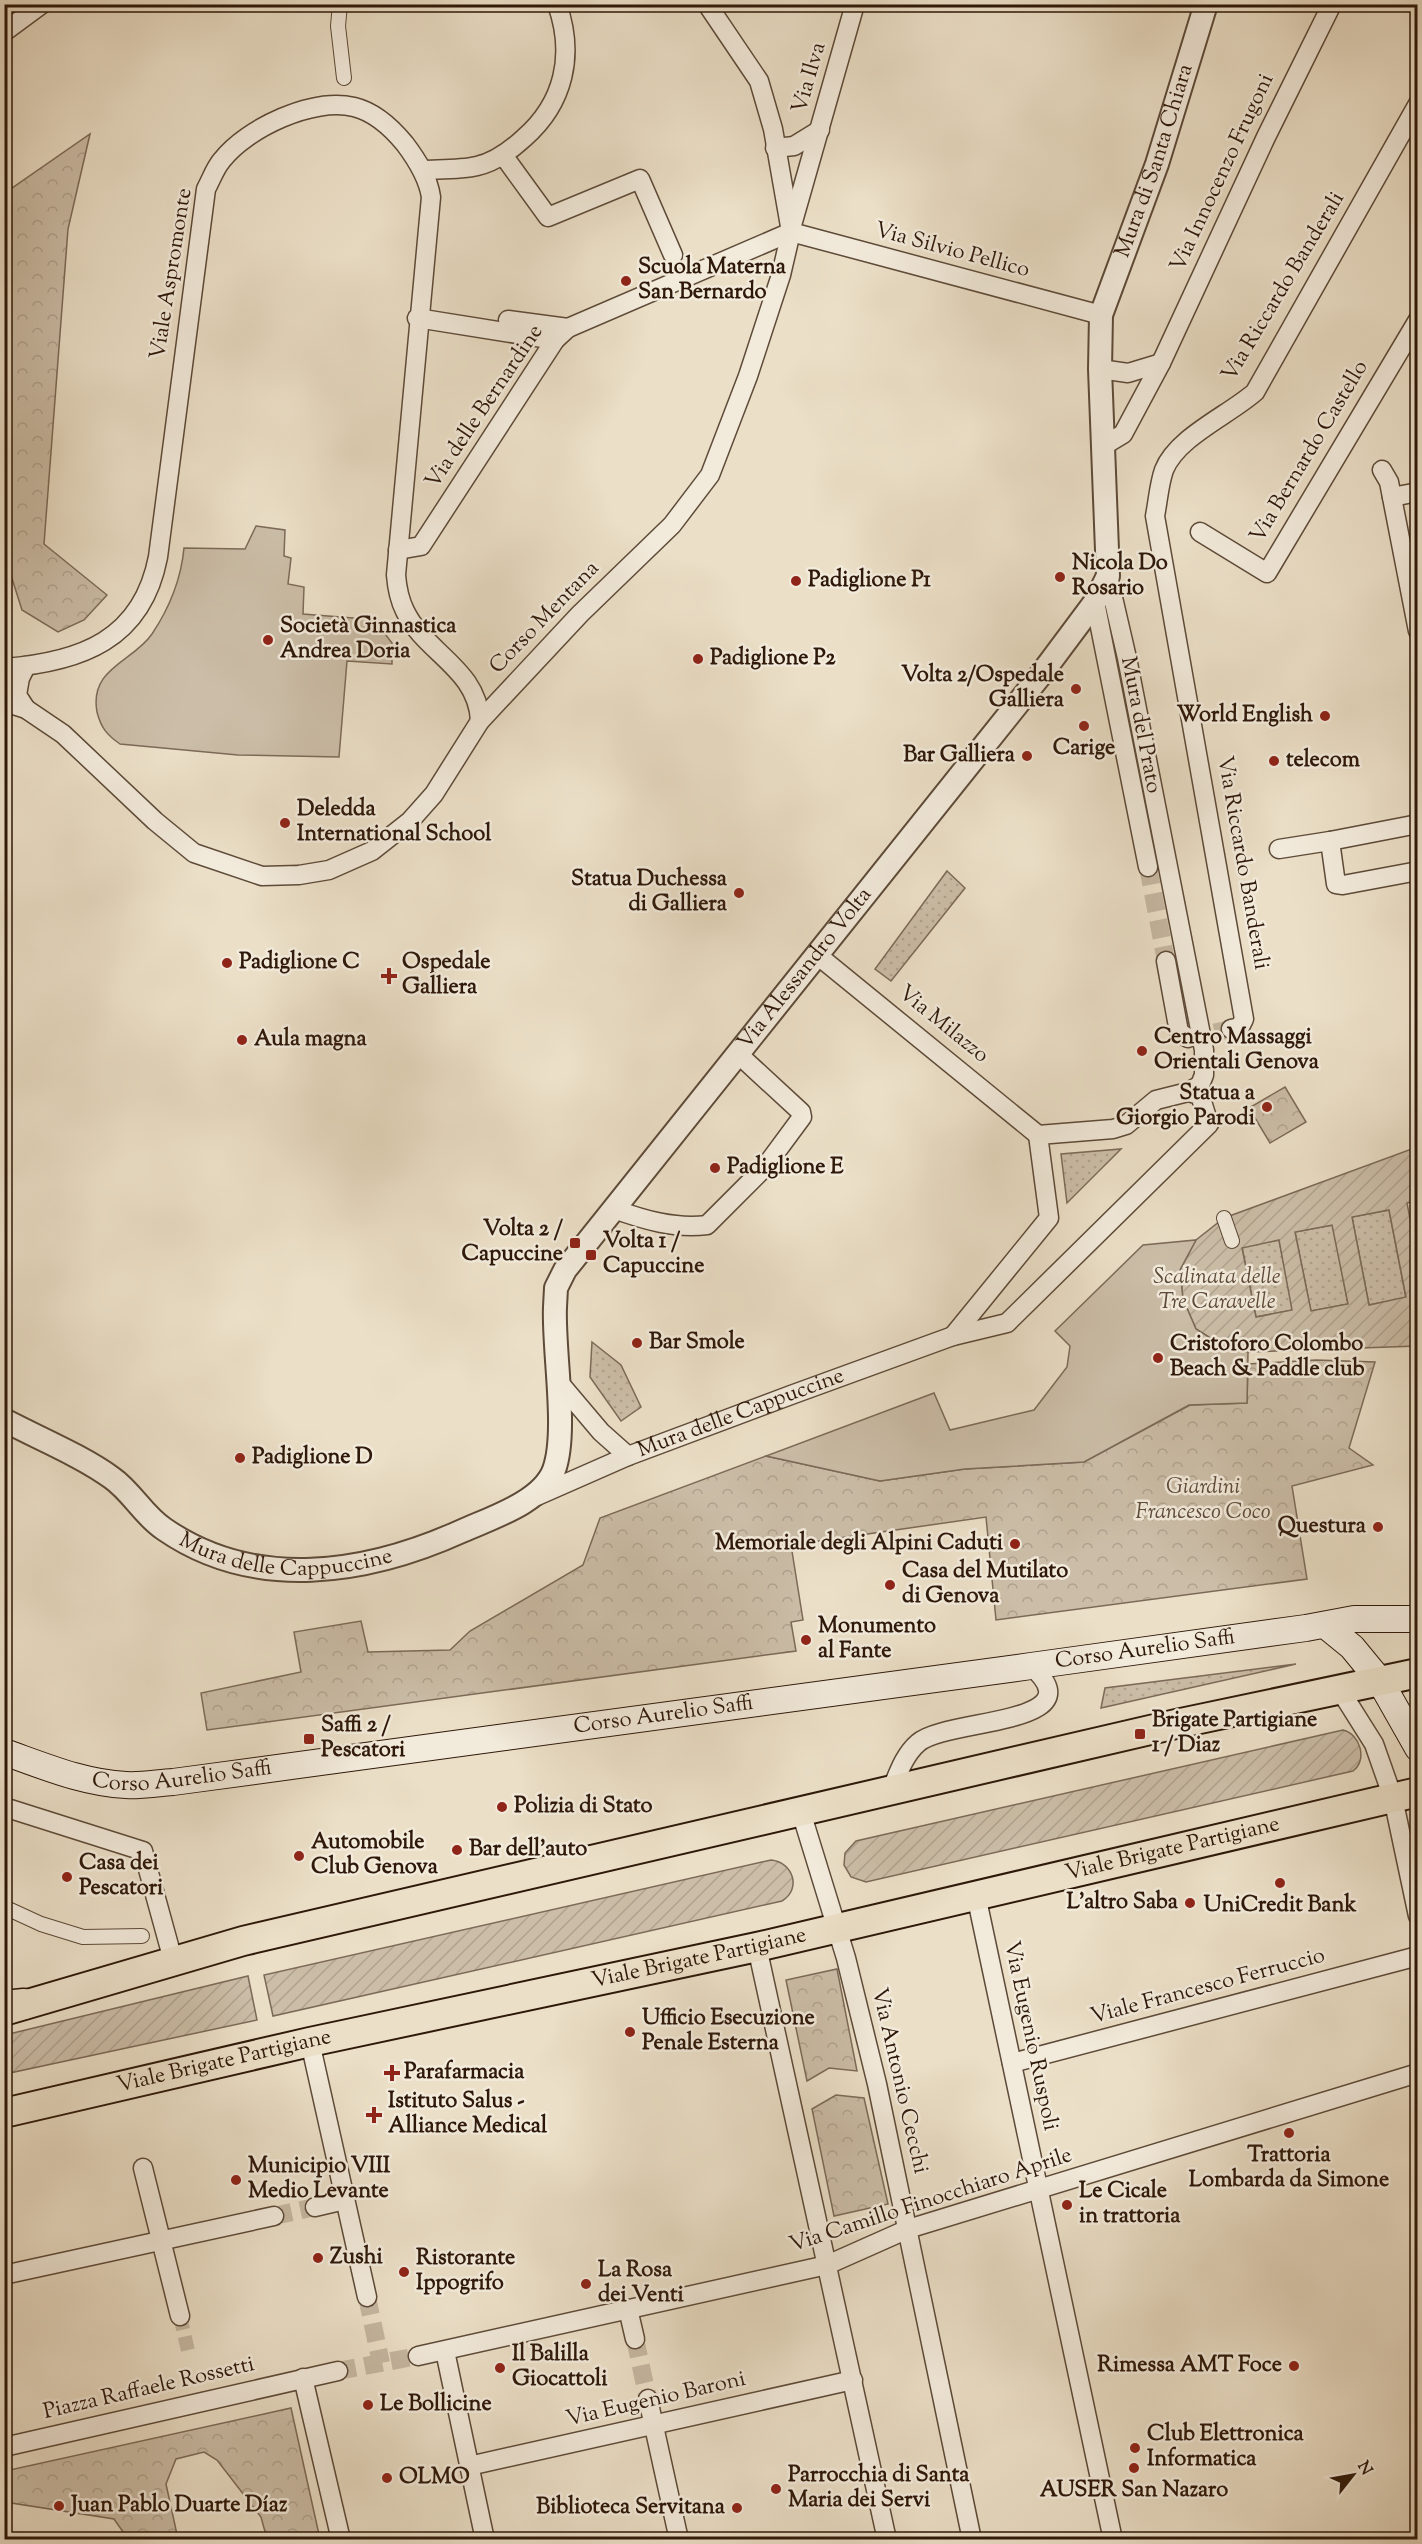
<svg xmlns="http://www.w3.org/2000/svg" width="1422" height="2544" font-family="'Sorts Mill Goudy',serif">
<style>
.grass{fill:url(#grass-dots);stroke:#7c6a58;stroke-width:1.5}
.forest{fill:url(#forest-crowns);stroke:#7c6a58;stroke-width:1.5}
.garden{fill:url(#garden-furrows);stroke:#7c6a58;stroke-width:1.5;fill-rule:evenodd}
.pitch{fill:#cbbda7;stroke:#7c6a58;stroke-width:1.5}
.lines{fill:none;stroke-linecap:round;stroke-linejoin:round}
.pedestrian-tunnel{stroke:#c5b7a1;stroke-width:14;stroke-dasharray:14 7;stroke-linecap:butt}
.minor-tunnel{stroke:#c5b7a1;stroke-width:18;stroke-dasharray:18 9;stroke-linecap:butt}
.pedestrian-casing{stroke:#5d4a38;stroke-width:16}
.minor-casing{stroke:#5d4a38;stroke-width:21}
.tertiary-casing{stroke:#5d4a38;stroke-width:26}
.secondary-casing{stroke:#2e1809;stroke-width:28}
.primary-casing{stroke:#2e1809;stroke-width:32}
.trunk-casing{stroke:#2e1809;stroke-width:33}
.pedestrian{stroke:#f2eadb;stroke-width:14}
.minor{stroke:#f2eadb;stroke-width:18}
.tertiary{stroke:#f2eadb;stroke-width:22}
.secondary{stroke:#f2eadb;stroke-width:26}
.primary{stroke:#ebdfc7;stroke-width:28}
.trunk{stroke:#ebdfc7;stroke-width:30}
.poi-dot{fill:#8f2418;stroke:#f2eadb;stroke-width:2}
.labels{text-anchor:middle;dominant-baseline:central;stroke-width:5;stroke-linejoin:round;paint-order:stroke}
.street-label{font-size:22px;fill:#2e1809;stroke:#f2eadb}
.poi-label{font-size:22px;font-weight:bold;fill:#2e1809;stroke:#f2eadb;text-anchor:start}
.park-label{font-size:22px;font-style:italic;fill:#5d4a38;stroke:#f2eadb}
</style>
<defs>
<pattern id="grass-dots" width="8" height="8" patternUnits="userSpaceOnUse" patternTransform="scale(1.5)"><rect width="8" height="8" fill="#cbbda7"/><path d="M2 2h.1M6 6h.1" fill="none" stroke="#afa28e" stroke-width="1.8" stroke-linecap="round"/></pattern>
<pattern id="forest-crowns" width="20" height="18" patternUnits="userSpaceOnUse" patternTransform="scale(1.5)"><rect width="20" height="18" fill="#cbbda7"/><path d="M2 6a3 3 0 1 1 6 0M12 15a3 3 0 1 1 6 0" fill="none" stroke="#afa28e"/></pattern>
<pattern id="garden-furrows" width="10" height="10" patternUnits="userSpaceOnUse" patternTransform="scale(1.5)"><rect width="10" height="10" fill="#cbbda7"/><path d="M-1 1l2-2M0 10L10 0M9 11l2-2" fill="none" stroke="#afa28e"/></pattern>
</defs>
<rect width="100%" height="100%" fill="#ebdfc7"/>
<filter id="stains"><feTurbulence type="fractalNoise" baseFrequency=".00333" numOctaves="4"/><feColorMatrix values="0 0 0 0 .2 0 0 0 0 .09 0 0 0 0 .02 0 0 0 .5 -.17"/></filter>
<radialGradient id="worn" r=".72"><stop offset=".6" stop-color="#630" stop-opacity="0"/><stop offset="1" stop-color="#630" stop-opacity=".3"/></radialGradient>
<path class="grass" d="M947,871L965,888L891,981L875,969Z
M1121,1149L1067,1203L1061,1154Z
M1389,1210L1406,1298L1369,1305L1352,1217Z
M1333,1225L1348,1304L1311,1311L1295,1232Z
M1279,1240L1293,1310L1256,1317L1242,1247Z
M592,1342L621,1365L641,1407L621,1421L590,1377Z
M1296,1664L1101,1708L1105,1688Z"/>
<path class="forest" d="M90,134L68,229L44,544L107,595L84,620L58,632L22,610L9,569H5V193Z
M1285,1087L1306,1122L1270,1143L1249,1108Z
M1316,1360L1375,1362L1349,1448L1373,1465L1292,1486L1307,1579L996,1620L986,1517L791,1545L803,1620L791,1622L796,1651L207,1730L201,1693L301,1672L294,1632L361,1621L368,1652L450,1650L470,1631L583,1565L600,1518L766,1456L880,1481L965,1469L1084,1462L1190,1405L1247,1403L1248,1364Z
M837,1969L857,2071L829,2068L807,2081L786,1980Z
M836,2095L864,2098L888,2204L834,2216L812,2109Z
M291,2408L320,2539H267L261,2517L217,2460L204,2452L176,2459L166,2484L178,2539H128L114,2519L5,2502V2471Z"/>
<path class="garden" d="M1417,1147V1201L1407,1203L1417,1255V1346L1248,1352L1226,1348L1196,1329L1183,1299L1180,1270L1196,1240L1224,1218ZM1389,1210L1406,1297L1369,1305L1352,1217ZM1332,1225L1348,1304L1311,1311L1295,1232ZM1279,1240L1292,1310L1256,1317L1242,1248Z
M1343,1730C1360,1734 1368,1760 1353,1771L866,1882L851,1877L844,1865L845,1853L856,1841Z
M771,1860C793,1862 802,1889 782,1901L273,2016L264,1975Z
M248,1976L257,2020L5,2074V2035Z"/>
<path class="pitch" d="M256,526L285,530L284,556L291,558L288,584L304,587L303,614L378,620L379,626L392,643V664L347,661L339,757L238,755L120,744C107,735 101,728 97,712C89,668 133,662 152,634C170,607 181,580 184,548L245,549Z
M1196,1240L1180,1270L1183,1299L1196,1329L1226,1348L1248,1352L1247,1403L1189,1405L1084,1462L965,1469L880,1481L766,1456L934,1393L950,1430L1034,1410L1067,1367L1070,1346L1055,1331L1143,1245Z"/>
<g class="lines">
<path class="pedestrian-tunnel" d="M180,2316L189,2355"/>
<path class="minor-tunnel" d="M1148,867L1166,961
M1188,1038L1231,1029
M274,2216L315,2207
M367,2297L381,2363
M635,2339L648,2399
M338,2371L418,2356"/>
<g class="pedestrian-casing">
<path id="pedestrian" d="M340,4L338,26L344,78
M1224,1218L1232,1241
M4,1907L41,1924L83,1937L142,1936"/>
</g>
<g class="minor-casing">
<g id="minor">
<path d="M4,32L42,4"/>
<path d="M775,148L794,146L820,130"/>
<path d="M503,155L548,217L640,179L673,255"/>
<path d="M422,170C439,169 460,170 477,166C495,162 511,150 524,138C564,103 575,55 557,4"/>
<path d="M792,225L855,4"/>
<path d="M791,232L1101,315"/>
<path d="M417,318L555,340"/>
<path d="M508,320L568,328"/>
<path d="M1100,369L1128,373L1161,363"/>
<path d="M1103,446L1123,434L1161,363L1266,137L1332,4"/>
<path d="M1382,470L1389,482L1418,631"/>
<path d="M1392,497L1418,492"/>
<path d="M1200,532L1267,573L1418,320"/>
<path d="M398,550L421,546L555,340L568,328L791,232"/>
<path d="M1095,602L1148,867"/>
<path d="M4,668C81,662 142,640 158,557L206,189C211,180 215,168 222,160C247,128 313,97 354,107C375,112 391,127 405,144C417,160 428,177 431,197L396,575C397,588 399,599 405,611C425,653 478,669 480,721"/>
<path d="M4,702L26,709L63,734L155,821L194,853L262,876L299,875L329,870L372,851L410,821L434,794L480,721L580,614L672,525L710,475L748,376L781,275L791,232L773,129L759,81L707,4"/>
<path d="M26,709L17,695L20,678L26,666"/>
<path d="M1418,824L1330,841L1336,884L1343,885L1418,871"/>
<path d="M1279,849L1330,841"/>
<path d="M816,954L1038,1135"/>
<path d="M1166,961L1179,1032L1188,1038"/>
<path d="M1231,1029L1240,1027L1244,1019L1155,516C1158,501 1159,484 1164,470C1177,437 1229,415 1255,392L1418,104"/>
<path d="M614,1209C644,1220 675,1229 707,1225L765,1167L802,1117L801,1112L737,1053"/>
<path d="M953,1336L1049,1218L1038,1135L1113,1129L1126,1125L1156,1100L1188,1092L1200,1085L1204,1075V1050L1127,658L1108,576"/>
<path d="M557,1380L601,1432L628,1456"/>
<path id="s1" d="M537,1496L628,1456L791,1395L953,1336L1007,1323L1209,1124L1200,1095L1188,1092"/>
<path d="M1340,1690L1374,1744L1393,1798L1418,1916"/>
<path d="M891,1791C898,1774 904,1755 918,1743C945,1718 1099,1726 1031,1666"/>
<path d="M4,1807L143,1851L173,1960"/>
<path d="M801,1812L846,1958L877,2084L972,2540"/>
<path d="M976,1895L1113,2540"/>
<path d="M757,1947L887,2540"/>
<path d="M310,2042L367,2297"/>
<path d="M1012,2063L1418,1956"/>
<path d="M143,2168L180,2316"/>
<path d="M315,2207L345,2200"/>
<path d="M8,2274L274,2216"/>
<path d="M628,2309L635,2339"/>
<path d="M445,2351L485,2540"/>
<path d="M418,2356L827,2265L908,2229L1418,2073"/>
<path d="M303,2378L341,2540"/>
<path d="M648,2399L679,2540"/>
<path d="M4,2447L338,2371"/>
<path d="M469,2466L853,2380"/>
</g>
</g>
<g class="tertiary-casing">
<g id="tertiary">
<path id="s2" d="M4,1420C38,1438 82,1456 112,1478C132,1492 143,1515 164,1529C255,1592 367,1574 462,1531C491,1518 542,1502 554,1470C568,1432 553,1350 555,1307L556,1288L565,1270L1039,677L1095,602L1108,576L1100,369L1101,315L1157,164L1206,4"/>
</g>
</g>
<g class="secondary-casing">
<g id="secondary">
<path d="M1325,1625L1352,1647L1380,1681L1418,1748"/>
<path id="s3" d="M4,1752C44,1766 83,1783 126,1785C141,1786 157,1783 173,1782L1031,1666L1306,1628L1354,1619H1418"/>
</g>
</g>
<g class="primary-casing">
<g id="primary">
<path d="M4,2011L243,1941L1176,1724L1418,1673"/>
<path id="s4" d="M4,2113L310,2042L757,1947L1418,1792"/>
</g>
</g>
<g class="trunk-casing">
<path id="trunk" d="M4,2006L24,2004"/>
</g>
<use href="#pedestrian" class="pedestrian"/>
<use href="#minor" class="minor"/>
<use href="#tertiary" class="tertiary"/>
<use href="#secondary" class="secondary"/>
<use href="#primary" class="primary"/>
<use href="#trunk" class="trunk"/>
</g>
<g class="poi-dot">
<circle cx="626" cy="281" r="6"/>
<circle cx="1060" cy="577" r="6"/>
<circle cx="796" cy="581" r="6"/>
<circle cx="268" cy="640" r="6"/>
<circle cx="698" cy="659" r="6"/>
<circle cx="1076" cy="689" r="6"/>
<circle cx="1325" cy="716" r="6"/>
<circle cx="1084" cy="726" r="6"/>
<circle cx="1027" cy="756" r="6"/>
<circle cx="1274" cy="761" r="6"/>
<circle cx="285" cy="823" r="6"/>
<circle cx="739" cy="893" r="6"/>
<circle cx="227" cy="963" r="6"/>
<path d="M386 967h6v6h6v6h-6v6h-6v-6h-6v-6h6z"/>
<circle cx="242" cy="1040" r="6"/>
<circle cx="1142" cy="1051" r="6"/>
<circle cx="1267" cy="1107" r="6"/>
<circle cx="715" cy="1168" r="6"/>
<rect x="569" y="1237" width="12" height="12" rx="3"/>
<rect x="585" y="1249" width="12" height="12" rx="3"/>
<circle cx="637" cy="1343" r="6"/>
<circle cx="1158" cy="1358" r="6"/>
<circle cx="240" cy="1458" r="6"/>
<circle cx="1378" cy="1527" r="6"/>
<circle cx="1015" cy="1544" r="6"/>
<circle cx="890" cy="1585" r="6"/>
<circle cx="806" cy="1640" r="6"/>
<rect x="1134" y="1728" width="12" height="12" rx="3"/>
<rect x="303" y="1733" width="12" height="12" rx="3"/>
<circle cx="502" cy="1807" r="6"/>
<circle cx="457" cy="1850" r="6"/>
<circle cx="299" cy="1856" r="6"/>
<circle cx="67" cy="1877" r="6"/>
<circle cx="1280" cy="1883" r="6"/>
<circle cx="1190" cy="1903" r="6"/>
<circle cx="630" cy="2032" r="6"/>
<path d="M389 2064h6v6h6v6h-6v6h-6v-6h-6v-6h6z"/>
<path d="M371 2106h6v6h6v6h-6v6h-6v-6h-6v-6h6z"/>
<circle cx="1289" cy="2133" r="6"/>
<circle cx="236" cy="2180" r="6"/>
<circle cx="1067" cy="2205" r="6"/>
<circle cx="318" cy="2258" r="6"/>
<circle cx="404" cy="2272" r="6"/>
<circle cx="586" cy="2284" r="6"/>
<circle cx="1294" cy="2366" r="6"/>
<circle cx="500" cy="2368" r="6"/>
<circle cx="368" cy="2405" r="6"/>
<circle cx="1135" cy="2448" r="6"/>
<circle cx="1134" cy="2468" r="6"/>
<circle cx="387" cy="2478" r="6"/>
<circle cx="776" cy="2489" r="6"/>
<circle cx="59" cy="2506" r="6"/>
<circle cx="737" cy="2508" r="6"/>
</g>
<g class="labels">
<g class="street-label">
<text transform="translate(810 78) rotate(-74)">Via Ilva</text>
<text stroke="none"><textPath href="#s2" startOffset="2130">Mura di Santa Chiara</textPath></text>
<text transform="translate(1223 173) rotate(-65)">Via Innocenzo Frugoni</text>
<text transform="translate(952 251) rotate(15)">Via Silvio Pellico</text>
<text transform="translate(172 274) rotate(-81)">Viale Aspromonte</text>
<text transform="translate(1284 287) rotate(-59)">Via Riccardo Banderali</text>
<text transform="translate(485 407) rotate(-56)">Via delle Bernardine</text>
<text transform="translate(1310 452) rotate(-59)">Via Bernardo Castello</text>
<text transform="translate(545 618) rotate(-46)">Corso Mentana</text>
<text transform="translate(1140 725) rotate(79)">Mura del Prato</text>
<text transform="translate(1242 863) rotate(80)">Via Riccardo Banderali</text>
<text stroke="none"><textPath href="#s2" startOffset="1209">Via Alessandro Volta</textPath></text>
<text transform="translate(943 1025) rotate(39)">Via Milazzo</text>
<text stroke="none"><textPath href="#s1" startOffset="220">Mura delle Cappuccine</textPath></text>
<text stroke="none"><textPath href="#s2" startOffset="324">Mura delle Cappuccine</textPath></text>
<text stroke="none"><textPath href="#s3" startOffset="1155">Corso Aurelio Saffi</textPath></text>
<text stroke="none"><textPath href="#s3" startOffset="669">Corso Aurelio Saffi</textPath></text>
<text stroke="none"><textPath href="#s3" startOffset="183">Corso Aurelio Saffi</textPath></text>
<text stroke="none"><textPath href="#s4" startOffset="1198">Viale Brigate Partigiane</textPath></text>
<text stroke="none"><textPath href="#s4" startOffset="712">Viale Brigate Partigiane</textPath></text>
<text transform="translate(1208 1987) rotate(-15)">Viale Francesco Ferruccio</text>
<text transform="translate(1030 2036) rotate(78)">Via Eugenio Ruspoli</text>
<text stroke="none"><textPath href="#s4" startOffset="226">Viale Brigate Partigiane</textPath></text>
<text transform="translate(899 2081) rotate(77)">Via Antonio Cecchi</text>
<text transform="translate(931 2201) rotate(-18)">Via Camillo Finocchiaro Aprile</text>
<text transform="translate(149 2389) rotate(-13)">Piazza Raffaele Rossetti</text>
<text transform="translate(656 2400) rotate(-13)">Via Eugenio Baroni</text>
</g>
<g class="poi-label">
<text x="638" y="268">Scuola Materna<tspan x="638" dy="25">San Bernardo</tspan></text>
<text x="1072" y="564">Nicola Do<tspan x="1072" dy="25">Rosario</tspan></text>
<text x="808" y="581">Padiglione P1</text>
<text x="280" y="627">Società Ginnastica<tspan x="280" dy="25">Andrea Doria</tspan></text>
<text x="710" y="659">Padiglione P2</text>
<text x="1064" y="676" text-anchor="end">Volta 2/Ospedale<tspan x="1064" dy="25">Galliera</tspan></text>
<text x="1313" y="716" text-anchor="end">World English</text>
<text x="1084" y="749" text-anchor="middle">Carige</text>
<text x="1015" y="756" text-anchor="end">Bar Galliera</text>
<text x="1286" y="761">telecom</text>
<text x="297" y="810">Deledda<tspan x="297" dy="25">International School</tspan></text>
<text x="727" y="880" text-anchor="end">Statua Duchessa<tspan x="727" dy="25">di Galliera</tspan></text>
<text x="239" y="963">Padiglione C</text>
<text x="402" y="963">Ospedale<tspan x="402" dy="25">Galliera</tspan></text>
<text x="1154" y="1038">Centro Massaggi<tspan x="1154" dy="25">Orientali Genova</tspan></text>
<text x="254" y="1040">Aula magna</text>
<text x="1255" y="1094" text-anchor="end">Statua a<tspan x="1255" dy="25">Giorgio Parodi</tspan></text>
<text x="727" y="1168">Padiglione E</text>
<text x="563" y="1230" text-anchor="end">Volta 2 /<tspan x="563" dy="25">Capuccine</tspan></text>
<text x="603" y="1242">Volta 1 /<tspan x="603" dy="25">Capuccine</tspan></text>
<text x="649" y="1343">Bar Smole</text>
<text x="1170" y="1345">Cristoforo Colombo<tspan x="1170" dy="25">Beach &amp; Paddle club</tspan></text>
<text x="252" y="1458">Padiglione D</text>
<text x="1366" y="1527" text-anchor="end">Questura</text>
<text x="1003" y="1544" text-anchor="end">Memoriale degli Alpini Caduti</text>
<text x="902" y="1572">Casa del Mutilato<tspan x="902" dy="25">di Genova</tspan></text>
<text x="818" y="1627">Monumento<tspan x="818" dy="25">al Fante</tspan></text>
<text x="1152" y="1721">Brigate Partigiane<tspan x="1152" dy="25">1 / Diaz</tspan></text>
<text x="321" y="1726">Saffi 2 /<tspan x="321" dy="25">Pescatori</tspan></text>
<text x="514" y="1807">Polizia di Stato</text>
<text x="311" y="1843">Automobile<tspan x="311" dy="25">Club Genova</tspan></text>
<text x="469" y="1850">Bar dell'auto</text>
<text x="79" y="1864">Casa dei<tspan x="79" dy="25">Pescatori</tspan></text>
<text x="1178" y="1903" text-anchor="end">L'altro Saba</text>
<text x="1280" y="1906" text-anchor="middle">UniCredit Bank</text>
<text x="642" y="2019">Ufficio Esecuzione<tspan x="642" dy="25">Penale Esterna</tspan></text>
<text x="404" y="2073">Parafarmacia</text>
<text x="388" y="2102">Istituto Salus -<tspan x="388" dy="25">Alliance Medical</tspan></text>
<text x="1289" y="2156" text-anchor="middle">Trattoria<tspan x="1289" dy="25">Lombarda da Simone</tspan></text>
<text x="248" y="2167">Municipio VIII<tspan x="248" dy="25">Medio Levante</tspan></text>
<text x="1079" y="2192">Le Cicale<tspan x="1079" dy="25">in trattoria</tspan></text>
<text x="330" y="2258">Zushi</text>
<text x="416" y="2259">Ristorante<tspan x="416" dy="25">Ippogrifo</tspan></text>
<text x="598" y="2271">La Rosa<tspan x="598" dy="25">dei Venti</tspan></text>
<text x="512" y="2355">Il Balilla<tspan x="512" dy="25">Giocattoli</tspan></text>
<text x="1282" y="2366" text-anchor="end">Rimessa AMT Foce</text>
<text x="380" y="2405">Le Bollicine</text>
<text x="1147" y="2435">Club Elettronica<tspan x="1147" dy="25">Informatica</tspan></text>
<text x="788" y="2476">Parrocchia di Santa<tspan x="788" dy="25">Maria dei Servi</tspan></text>
<text x="399" y="2478">OLMO</text>
<text x="1134" y="2491" text-anchor="middle">AUSER San Nazaro</text>
<text x="71" y="2506">Juan Pablo Duarte Díaz</text>
<text x="725" y="2508" text-anchor="end">Biblioteca Servitana</text>
</g>
<g class="park-label">
<text x="1217" y="1278">Scalinata delle<tspan x="1217" dy="25">Tre Caravelle</tspan></text>
<text x="1203" y="1488">Giardini<tspan x="1203" dy="25">Francesco Coco</tspan></text>
</g>
</g>
<rect width="1422" height="2544" fill="none" stroke="#ebdfc7" stroke-width="24"/>
<rect x="6" y="6" width="1410" height="2532" fill="none" stroke="#2e1809" stroke-width="3"/>
<rect x="12" y="12" width="1398" height="2520" fill="none" stroke="#2e1809" stroke-width="1.5"/>
<g transform="translate(1353 2475) rotate(59)" stroke="#f2eadb" stroke-width="4.5" paint-order="stroke">
<path d="M0-4.5L10 22L0 15L-10 22Z" fill="#2e1809"/>
<text y="-9" font-size="16" font-weight="bold" text-anchor="middle" fill="#2e1809">N</text>
</g>
<rect width="100%" height="100%" filter="url(#stains)"/>
<rect width="100%" height="100%" fill="url(#worn)"/>
</svg>
